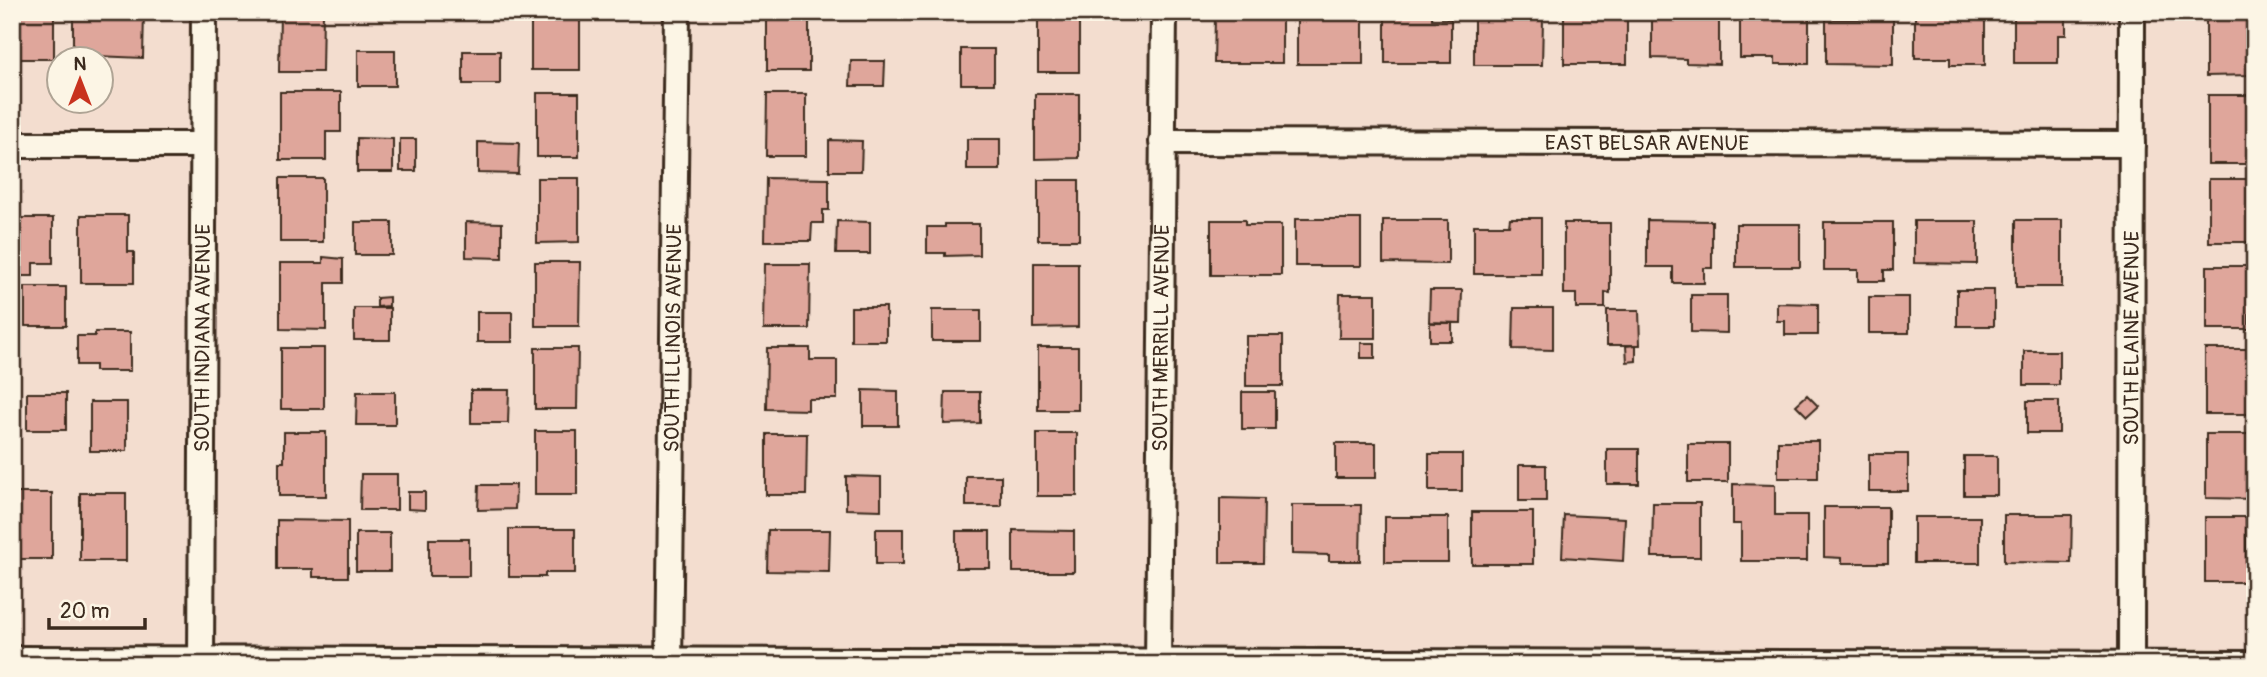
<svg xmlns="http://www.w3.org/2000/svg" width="2267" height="677" font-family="Pangolin,sans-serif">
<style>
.building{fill:#dfa69b;stroke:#3b2a1e;stroke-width:2}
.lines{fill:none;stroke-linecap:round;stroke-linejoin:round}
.minor-casing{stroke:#3b2a1e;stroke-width:30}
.minor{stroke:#fcf5e5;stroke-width:24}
.labels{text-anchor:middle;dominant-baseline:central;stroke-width:5;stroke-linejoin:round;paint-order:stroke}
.street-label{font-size:21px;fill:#3b2a1e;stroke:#fcf5e5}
</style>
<rect width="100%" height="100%" fill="#f3ddcf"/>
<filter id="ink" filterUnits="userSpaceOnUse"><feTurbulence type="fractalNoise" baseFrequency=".0143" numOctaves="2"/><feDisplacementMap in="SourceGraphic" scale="14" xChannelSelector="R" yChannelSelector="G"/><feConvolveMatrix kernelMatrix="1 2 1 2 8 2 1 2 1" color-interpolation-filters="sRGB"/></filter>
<g filter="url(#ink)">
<path class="building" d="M12,12H40V15H54V59H12Z
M73,12H144L143,58L73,55Z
M280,12H323L322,72H279Z
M531,12H580V70H531Z
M767,12H809V71H767Z
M1038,12H1079V72H1038Z
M1232,12H1262V17H1282V63H1214L1215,17H1232Z
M1385,12H1432V19H1451V63H1385Z
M1506,12H1536V19H1543L1542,65H1474V19H1506Z
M1652,12H1719V64L1686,63V59L1652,58Z
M1740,12H1809V64H1775V58H1740Z
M1915,12H1985V65H1950V58H1915Z
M2014,12H2066V35H2058V63H2014Z
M2206,12H2251V75L2206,76Z
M1564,13H1627V64H1564Z
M1297,17H1363V64H1297Z
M1826,19H1893V65L1826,64Z
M961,49H994V84H961Z
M358,50H395V86H358Z
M463,51H500V84H463Z
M851,61H885L884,86H850Z
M280,92H341V132H326V160H280Z
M537,93H579V157H537Z
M767,94H806V156H766Z
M1035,94H1079V158L1035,159Z
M2208,95H2255L2254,164H2208Z
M357,138L393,139V172H357Z
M400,139H416V171H400Z
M967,139H1000V170H967Z
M829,140L862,141L861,171H829Z
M478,142L519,143L518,174L478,173Z
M280,178H323V242H280Z
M537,178H579V242L537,243Z
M766,178L829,179V210H823V223H812L811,241H765Z
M2209,179H2255V242H2209Z
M1038,180H1079V240H1038Z
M81,215H128V252H134V283H81Z
M12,218H53V263H33V276H12Z
M1510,218H1541V274H1474V225H1509Z
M1295,219H1361V266H1295Z
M1211,220H1245V225H1281V275H1211Z
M1383,220H1448V264L1383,263Z
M1647,220L1712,221V268H1704V283H1673V267H1647Z
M2016,220H2062V287H2016Z
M837,221L870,222V254H836Z
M1914,221H1977V264L1914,263Z
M355,222H392V255H355Z
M466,222L502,223V258L466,257Z
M1824,222H1893V270H1884V281H1858V270H1824Z
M1564,223H1610V293L1605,292V308H1576V294H1564Z
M945,224H979V255L945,256V253H927V227H945Z
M1736,224H1800V267H1736Z
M323,257L343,259V283H326V330L280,329V263H323Z
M535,262H580L579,326H535Z
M1034,263H1078V327L1034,328Z
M765,264H810L809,329H764Z
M2207,266H2249V329H2207Z
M25,287H66V326H25Z
M1430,290H1462L1461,323L1429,322Z
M1957,290H1994V326H1957Z
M1340,294H1376V338H1339Z
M1691,295H1727V333L1691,332Z
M389,297V306L377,307V298Z
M1869,297H1909V333H1869Z
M1777,303L1818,304V335H1785V321H1777Z
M851,307H886V341H851Z
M354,308H390V340H354Z
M1514,308H1553V350L1513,349Z
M932,310H981V341H932Z
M1607,310H1639L1640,345H1607Z
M477,312H512V342H477Z
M1430,323H1452V341H1430Z
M95,332H130V371H95V365H77V336H95Z
M1246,336H1283V386H1246Z
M1361,343H1375V358H1361Z
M1636,345V361L1627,362L1626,346Z
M1038,347H1078V410H1038Z
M281,348H324V409H281Z
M535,348H578L577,409H535Z
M767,348H810V360H837V399H808V410L766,409Z
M2205,349H2249V414H2205Z
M2024,351H2059V385H2024Z
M471,390H509L508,423H471Z
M863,390L898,391V426H863Z
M357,392H395V425H356Z
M945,392H980V423L944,424Z
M1242,392H1275V429H1242Z
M27,393H66V430H27Z
M1807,395L1818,406L1807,416L1796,405Z
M2027,401H2059V433H2027Z
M90,402H127V451H90Z
M535,431H577V495H535Z
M284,432H326V496H279V462H284Z
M1037,433H1077V496H1037Z
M766,434H807L806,495H766Z
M2206,434H2250V468H2255V499L2206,498Z
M1778,441H1818V478H1778Z
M1336,443H1376V478H1336Z
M1688,444H1728V482H1688Z
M1607,449H1639V484H1607Z
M1429,454H1462V491H1429Z
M1869,454H1908V491H1869Z
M1964,456H1997V495H1964Z
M1519,465H1546V501H1519Z
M361,474H397V510H360Z
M846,476L881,477V510L846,509Z
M966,476H1001V506H966Z
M1733,484L1775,485V515H1807V561H1741V524H1733Z
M479,485H516L515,509L478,510Z
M408,492H425V510L408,509Z
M18,493H52V559H12V504H18Z
M80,493H126V561H80Z
M1220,498L1264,499L1263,563H1220Z
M1653,503H1700V557H1652Z
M1292,505H1361L1360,561H1329V555L1292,554Z
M1824,507H1888V563H1842V558L1824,557Z
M1472,512H1533V564H1472Z
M1564,515L1625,518L1623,561L1562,557Z
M2004,515H2072L2071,563L2004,562Z
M1385,517H1448V562H1385Z
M1914,517H1980V563H1914Z
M2205,517H2246V582H2205Z
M277,520L348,521V577H313V569H277Z
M509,529H575V573H545V577H509Z
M876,529H903V564H876Z
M768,530H830L829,572L767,571Z
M1013,530L1074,531V572H1013Z
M956,531H990V568H956Z
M356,533H390V571H356Z
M429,539H469V576H429Z"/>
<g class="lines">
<g class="minor-casing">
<g id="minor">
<path id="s1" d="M1162,142L2132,144"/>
<path d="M12,145H203"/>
<path d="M12,659L2255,664"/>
<path id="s2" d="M201,665L204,12"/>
<path id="s3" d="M669,665L677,12"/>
<path id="s4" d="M1158,665L1164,12"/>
<path id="s5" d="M2131,665L2132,12"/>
</g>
</g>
<use href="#minor" class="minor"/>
</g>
</g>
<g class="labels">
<g class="street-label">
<text stroke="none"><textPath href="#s1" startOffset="485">EAST BELSAR AVENUE</textPath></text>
<text stroke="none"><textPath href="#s2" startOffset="327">SOUTH INDIANA AVENUE</textPath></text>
<text stroke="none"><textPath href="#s4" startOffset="327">SOUTH MERRILL AVENUE</textPath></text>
<text stroke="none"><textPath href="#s5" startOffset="327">SOUTH ELAINE AVENUE</textPath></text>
<text stroke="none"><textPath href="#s3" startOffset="327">SOUTH ILLINOIS AVENUE</textPath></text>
</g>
</g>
<rect width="2267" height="677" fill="none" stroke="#fcf5e5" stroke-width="42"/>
<rect x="21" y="21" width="2225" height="635" fill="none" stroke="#3b2a1e" stroke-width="2.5" filter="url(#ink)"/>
<g transform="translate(80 80)"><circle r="33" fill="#fcf5e5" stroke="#afa495" stroke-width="2"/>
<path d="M0-5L12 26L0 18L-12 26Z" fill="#c8321e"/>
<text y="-10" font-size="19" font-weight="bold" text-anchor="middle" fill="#3b2a1e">N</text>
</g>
<path d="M49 618v10h96v-10" fill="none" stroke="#3b2a1e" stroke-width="3.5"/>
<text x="60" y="618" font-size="21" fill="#3b2a1e" stroke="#fcf5e5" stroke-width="5" paint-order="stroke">20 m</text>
</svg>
